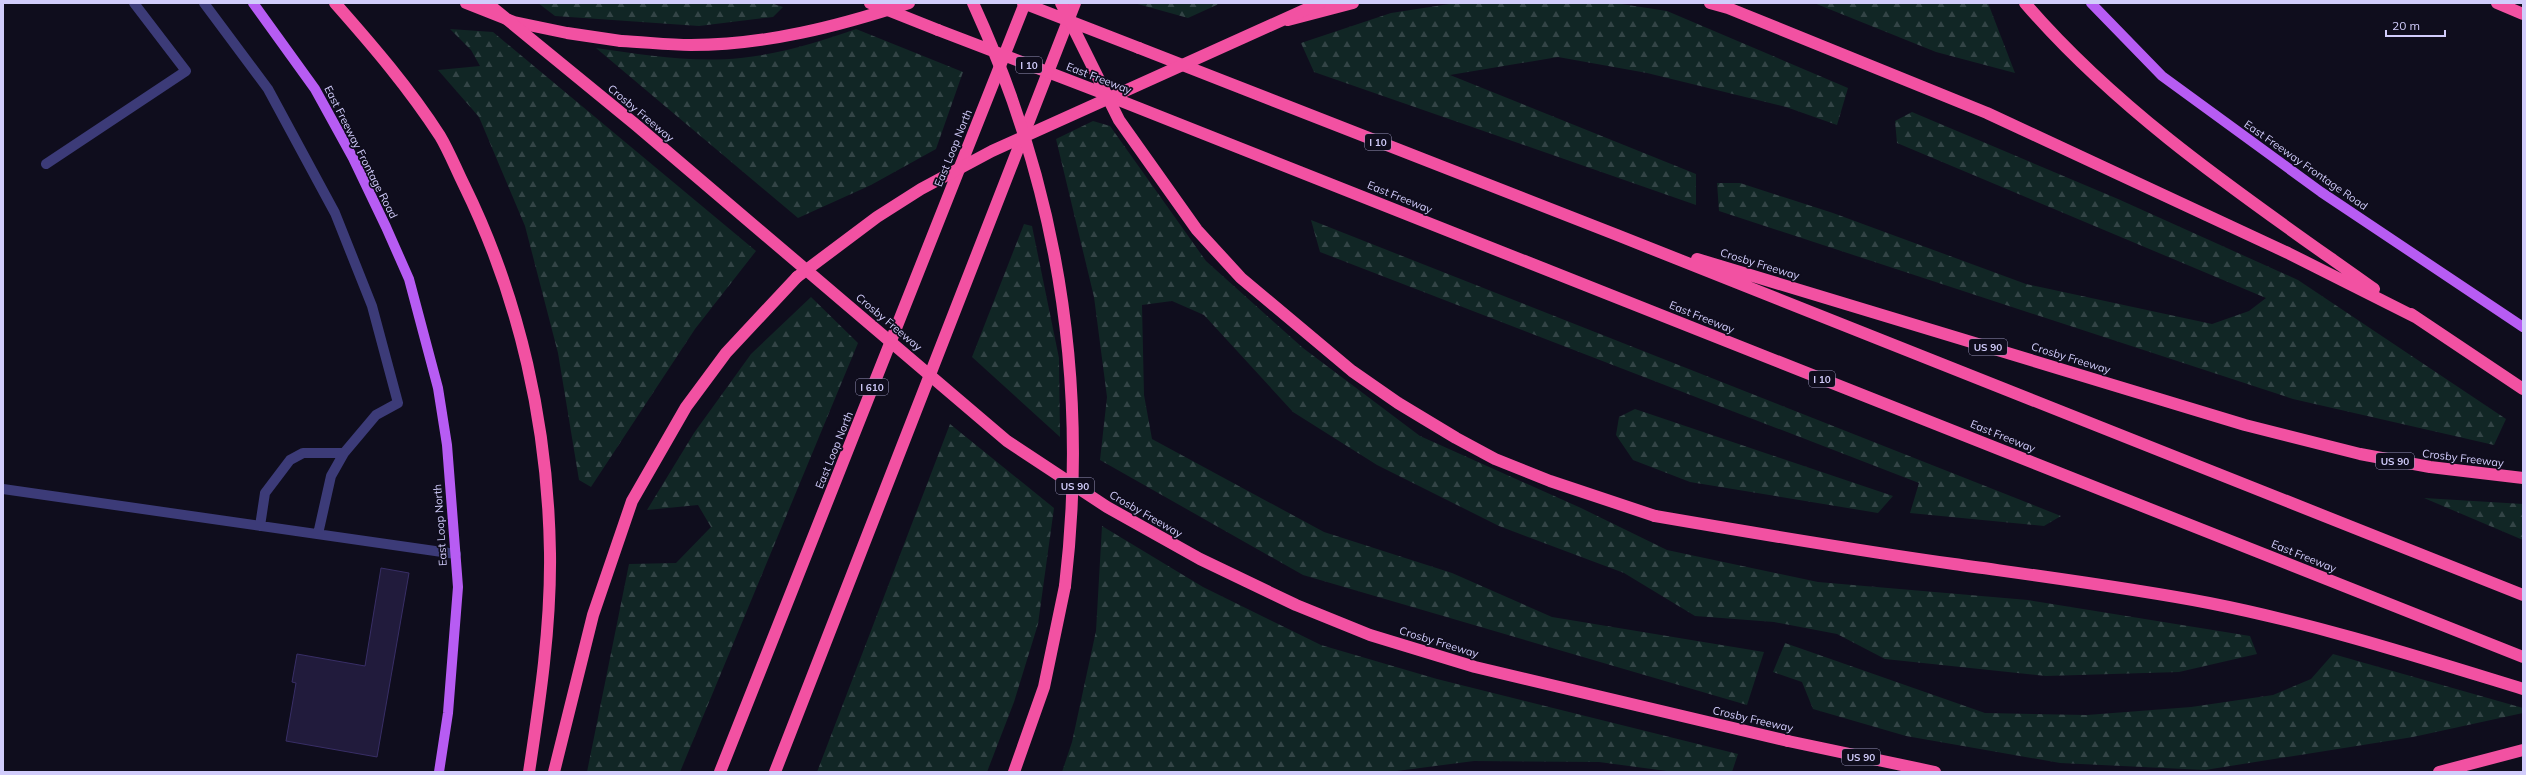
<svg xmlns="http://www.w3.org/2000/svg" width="2526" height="775" font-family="Mulish,sans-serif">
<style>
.forest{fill:url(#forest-firs)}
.building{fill:#211b3c;stroke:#382e66}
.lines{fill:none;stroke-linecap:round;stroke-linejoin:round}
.minor{stroke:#3c3b78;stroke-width:10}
.major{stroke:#b75cf3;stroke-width:10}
.highway{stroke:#f251a2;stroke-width:12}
.highway-bridge{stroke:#f251a2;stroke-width:12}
.labels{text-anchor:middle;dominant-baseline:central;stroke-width:3.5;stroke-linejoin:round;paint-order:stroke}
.shield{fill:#0f0d1d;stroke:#9793b8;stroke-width:1}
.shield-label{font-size:10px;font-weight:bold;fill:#d1ccfb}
.street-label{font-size:11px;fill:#d1ccfb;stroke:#0f0d1d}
</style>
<defs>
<pattern id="forest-firs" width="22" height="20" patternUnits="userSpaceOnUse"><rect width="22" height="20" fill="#112625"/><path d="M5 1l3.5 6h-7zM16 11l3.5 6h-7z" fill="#334446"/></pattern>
</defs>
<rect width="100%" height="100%" fill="#0f0d1d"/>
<path class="forest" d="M538,3H771L783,7L773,17L699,26L555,16Z
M1134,3H1221L1188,18Z
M1456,3H1615L1667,11L1848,88L1837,125L1786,107L1647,73L1558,57L1450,75L1696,174V205L1314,72L1301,43L1391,13Z
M1814,3H1988L2015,73L1936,52Z
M450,29L493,32L756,251L695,329L591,487L579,480L558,353L525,226L479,117L438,70L480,66L471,50Z
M856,29L963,72L936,149L871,185L798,218L596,48C643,55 693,63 741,58C780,54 819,42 856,29Z
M1912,112L2118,199L2298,280L2506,419L2494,445L2293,399L1719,211L1717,183H1740L1833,213L2026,284L2212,324L2249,311L2266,298L1897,143L1895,121Z
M1093,121L1110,126L1206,261L1303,348L1420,436L1581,508L1667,550L1818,582L2028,600L2250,636L2257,654L2179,672L2046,676L1885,659L1837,634L1774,622L1695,616L1624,573L1499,526L1377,465L1293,412L1204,315L1172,301L1142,305L1144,395L1152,439L1324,532L1452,573L1552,617L1764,652L1747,705L1303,575L1100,460L1107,397L1094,297L1056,139Z
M1311,220L2061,516L2044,526L1910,513L1919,483L1320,252Z
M1024,224L1032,226L1059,358L1060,437L972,357Z
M811,297L858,343L680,772H587L629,564L676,563L711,527L698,505L647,510L694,433L751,354Z
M1635,409L1893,496L1878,513L1690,482L1633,460L1616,435L1619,417Z
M950,424L1054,508L1038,624L1014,702L987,772H817Z
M2424,498L2523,504V540Z
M1102,526L1203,587L1321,645L1437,679L1738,754L1732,772H1674L1599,762L1474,761L1389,772H1062L1072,742L1096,631Z
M1785,643L1985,713L2087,715L2191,707L2273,695L2311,679L2333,654L2523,708V713L2413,737L2205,770L2060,763L1906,736L1813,709L1802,682L1773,672Z"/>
<path class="building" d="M381,568L409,573L377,757L286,741L296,683L292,682L297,654L365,666Z"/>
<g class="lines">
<path class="minor" d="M204,3L268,89L335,213L372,306L398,403L376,415L344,453L331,476L318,534
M46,164L186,71L134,3
M3,489L456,554
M260,526L265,493L290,460L303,453H344"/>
<path class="major" d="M253,3L315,89L353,158L386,227L409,279L438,388L447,445L458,587L448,713L439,772
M2091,3L2162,76L2321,192L2523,327"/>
<path class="highway" d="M335,3C373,46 409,88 440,136C449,151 456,169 464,185C520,299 548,426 550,553C551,626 540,700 529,772
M466,3L514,22L567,33L621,41
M870,3L938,30
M1710,3L1728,8L1987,113L2288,253L2417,318
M2025,3C2123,117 2252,202 2374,289
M2497,3L2523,14
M1288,20L1353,3
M1139,48L1617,235L2523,595
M1121,101L2523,657
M1697,259L2245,425L2360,454L2430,467L2523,478
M2411,314L2523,389
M1655,516C1754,533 1854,550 1954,564C2039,576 2125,587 2209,603C2316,624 2419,657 2523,689
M1788,741L1935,772
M554,772L593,615L632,501L686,407L726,353L797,277
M720,772L1025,3
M775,772L1075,3
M1014,772L1044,687L1065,586
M2439,772L2523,750"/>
<path class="highway-bridge" d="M487,3L636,125L1007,441L1107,507L1200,559L1296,605L1370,635L1475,667L1788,741
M973,3C1058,188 1089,384 1065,586
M1023,3L1139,48
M1061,3L1119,120L1197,230L1241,278L1352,371L1398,403L1456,438L1495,459L1550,481L1655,516
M938,30L1110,96
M621,41C645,42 668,45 691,45C766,45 839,26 909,3
M797,277L877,217L921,189L992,151L1320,3"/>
</g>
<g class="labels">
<g class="shield">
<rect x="1016" y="57" width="26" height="16" rx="3"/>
<rect x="1365" y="134" width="26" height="16" rx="3"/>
<rect x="1969" y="339" width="38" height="16" rx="3"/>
<rect x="1809" y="371" width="26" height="16" rx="3"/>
<rect x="856" y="379" width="32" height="16" rx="3"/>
<rect x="2376" y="453" width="38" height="16" rx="3"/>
<rect x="1056" y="478" width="38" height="16" rx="3"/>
<rect x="1842" y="749" width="38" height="16" rx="3"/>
</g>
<g class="shield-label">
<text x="1029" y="65">I 10</text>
<text x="1378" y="142">I 10</text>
<text x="1988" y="347">US 90</text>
<text x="1822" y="379">I 10</text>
<text x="872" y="387">I 610</text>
<text x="2395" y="461">US 90</text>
<text x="1075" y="486">US 90</text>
<text x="1861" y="757">US 90</text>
</g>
<g class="street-label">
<text transform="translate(1099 78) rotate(21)">East Freeway</text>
<text transform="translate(641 113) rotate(40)">Crosby Freeway</text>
<text transform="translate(953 148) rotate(-68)">East Loop North</text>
<text transform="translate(361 152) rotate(63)">East Freeway Frontage Road</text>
<text transform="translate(2306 165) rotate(35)">East Freeway Frontage Road</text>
<text transform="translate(1400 197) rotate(22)">East Freeway</text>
<text transform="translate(1760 264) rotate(17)">Crosby Freeway</text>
<text transform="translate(1702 317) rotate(22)">East Freeway</text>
<text transform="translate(889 322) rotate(40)">Crosby Freeway</text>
<text transform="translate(2071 358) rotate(17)">Crosby Freeway</text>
<text transform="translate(2003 436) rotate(22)">East Freeway</text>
<text transform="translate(834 450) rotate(-68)">East Loop North</text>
<text transform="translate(2463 458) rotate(7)">Crosby Freeway</text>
<text transform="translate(1146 514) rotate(30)">Crosby Freeway</text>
<text transform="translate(440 525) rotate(-94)">East Loop North</text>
<text transform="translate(2304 556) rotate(22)">East Freeway</text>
<text transform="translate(1439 642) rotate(17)">Crosby Freeway</text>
<text transform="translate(1753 719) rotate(13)">Crosby Freeway</text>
</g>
</g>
<rect width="2526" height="775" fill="none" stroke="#d1ccfb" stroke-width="8"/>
<path d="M2386 30v6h59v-6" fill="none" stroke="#d1ccfb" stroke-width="2"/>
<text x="2392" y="30" font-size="12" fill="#d1ccfb" stroke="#0f0d1d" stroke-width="3" paint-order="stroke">20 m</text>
</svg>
